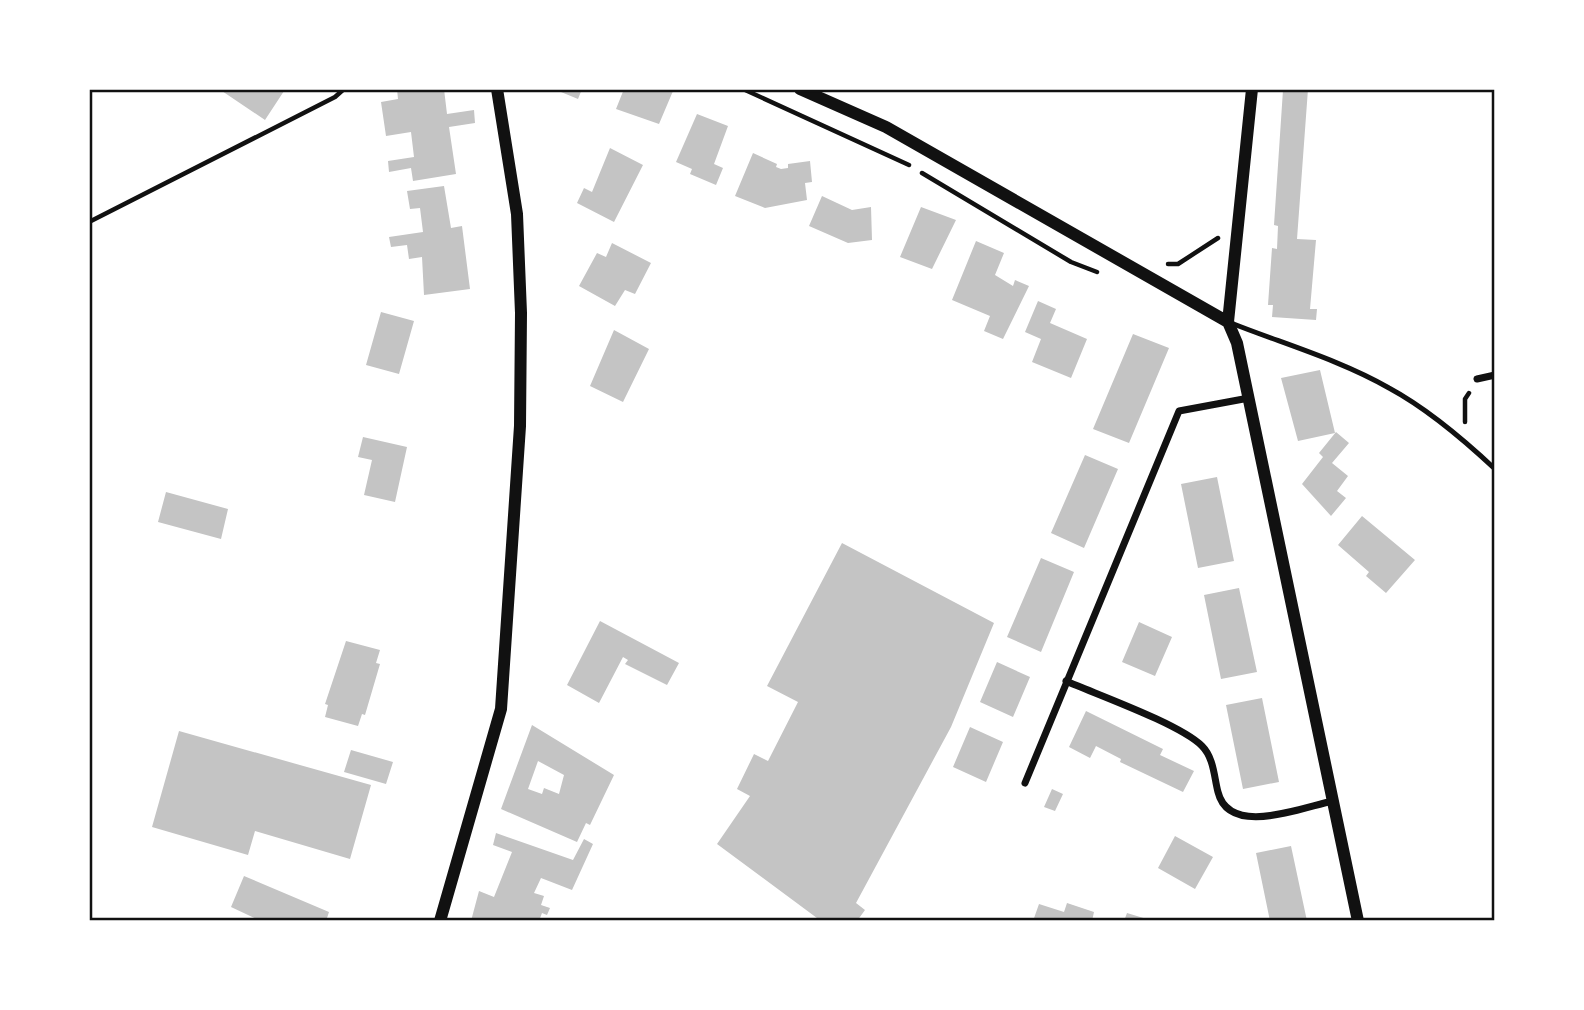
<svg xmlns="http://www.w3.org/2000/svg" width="1584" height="1010" font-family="'PT Sans',sans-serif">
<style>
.building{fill:#c4c4c4;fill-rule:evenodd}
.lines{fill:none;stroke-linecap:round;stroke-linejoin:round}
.path{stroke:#111;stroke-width:4.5}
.service{stroke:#111;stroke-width:5}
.minor{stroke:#111;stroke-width:7}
.tertiary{stroke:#111;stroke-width:12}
.neatline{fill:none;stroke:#111;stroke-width:2.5}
</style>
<rect width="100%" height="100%" fill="#fff"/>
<path class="building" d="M219,89H281L284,91L265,120Z
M397,89H444L447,114L474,110L475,123L449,127L456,174L413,181L411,168L389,172L388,161L414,157L411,132L386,136L381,102L398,99Z
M562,89H582L578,99L561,92Z
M624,89L673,91L659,124L616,109Z
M1286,89H1308L1297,239L1316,240L1310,309H1317L1316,320L1272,317L1273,305H1268L1272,248L1277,249L1278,226L1274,225L1283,90Z
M697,114L728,126L714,164L723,168L716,185L690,174L692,169L676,162Z
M610,148L643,165L614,222L577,203L584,188L592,192Z
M753,153L777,164L776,167L781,169L788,168V164L810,161L812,182L805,183L807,200L765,208L735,196Z
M444,186L451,228L462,226L470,289L424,295L422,257L409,259L407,245L391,247L389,237L423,232L420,208L410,209L407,191Z
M822,196L852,210L871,207L872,240L848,243L809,226Z
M921,207L956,220L932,269L900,257Z
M976,241L1004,253L995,275L1013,286L1015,280L1029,286L1003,339L984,331L990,316L952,300Z
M612,243L651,263L635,294L625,290L615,306L579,286L597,253L606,257Z
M1038,301L1056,309L1050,323L1087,339L1071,378L1032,362L1041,339L1025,332Z
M381,312L414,321L399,374L366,365Z
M614,330L649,349L623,402L590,386Z
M1133,334L1169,348L1129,443L1093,429Z
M1320,370L1335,433L1298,441L1281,378Z
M1336,432L1349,443L1332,463L1348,476L1337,491L1346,498L1331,516L1302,484L1323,457L1319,453Z
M363,437L407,447L395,502L364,495L372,460L358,457Z
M1085,455L1118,469L1084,548L1051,533Z
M1217,477L1234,561L1198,568L1181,484Z
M166,492L228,509L221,539L158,522Z
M1362,516L1415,560L1386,593L1366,576L1369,572L1338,545Z
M842,543L994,623L951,727L856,903L865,910L857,921H821L717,844L750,796L737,789L754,754L768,761L798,702L767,686Z
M1041,558L1074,572L1041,652L1007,637Z
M1239,588L1257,672L1221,679L1204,595Z
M600,621L679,663L667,685L625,664L628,660L623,657L599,703L567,685Z
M1139,622L1172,637L1155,676L1122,662Z
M346,641L380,650L376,663L380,664L365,715L362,714L358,726L325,717L328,705L325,704Z
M997,662L1030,677L1013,717L980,702Z
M1262,698L1279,782L1243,789L1226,705Z
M1086,711L1163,749L1160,755L1194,771L1183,792L1120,762L1121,759L1096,746L1090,758L1069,747Z
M532,725L614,775L590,825L586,823L577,842L501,809ZM538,761L564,775L559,794L544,788L542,794L528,789Z
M970,727L1003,742L986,782L953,767Z
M179,731L371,785L350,859L255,831L248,855L152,827Z
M351,750L393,762L386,784L344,772Z
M1052,789L1063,794L1055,811L1044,807Z
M496,833L573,860L584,839L593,844L572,890L541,878L534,893L544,896L541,905L550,908L547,915L542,913L539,921H471L479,891L494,897L512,852L493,845Z
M1175,836L1213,857L1195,889L1158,868Z
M1291,846L1307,921H1270L1256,853Z
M244,876L329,912L326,921H261L231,907Z
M1067,903L1094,912L1092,921H1033L1039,904L1064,912Z
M1127,913L1150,920V921H1124Z"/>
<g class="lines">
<path class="path" d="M743,89L909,165
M922,173L1071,262L1097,272
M89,222L335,97L344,89
M1168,264H1178L1218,238
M1465,422V399L1469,393"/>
<path class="service" d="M1231,323C1284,344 1340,360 1389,388C1428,409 1463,439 1495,469"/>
<path class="minor" d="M1477,379L1495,375
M1066,681C1098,695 1180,724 1202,746C1214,758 1214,777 1218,792C1229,837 1300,808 1333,801
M1025,783L1179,411L1249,398"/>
<path class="tertiary" d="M800,89L886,127L1228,322
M1252,89L1228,322L1237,343L1358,921
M440,921L501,709L520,426L521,313L517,214L497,89"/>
</g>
<rect width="1584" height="1010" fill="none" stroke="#ffffff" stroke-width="182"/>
<rect x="91" y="91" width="1402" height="828" class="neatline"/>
</svg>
